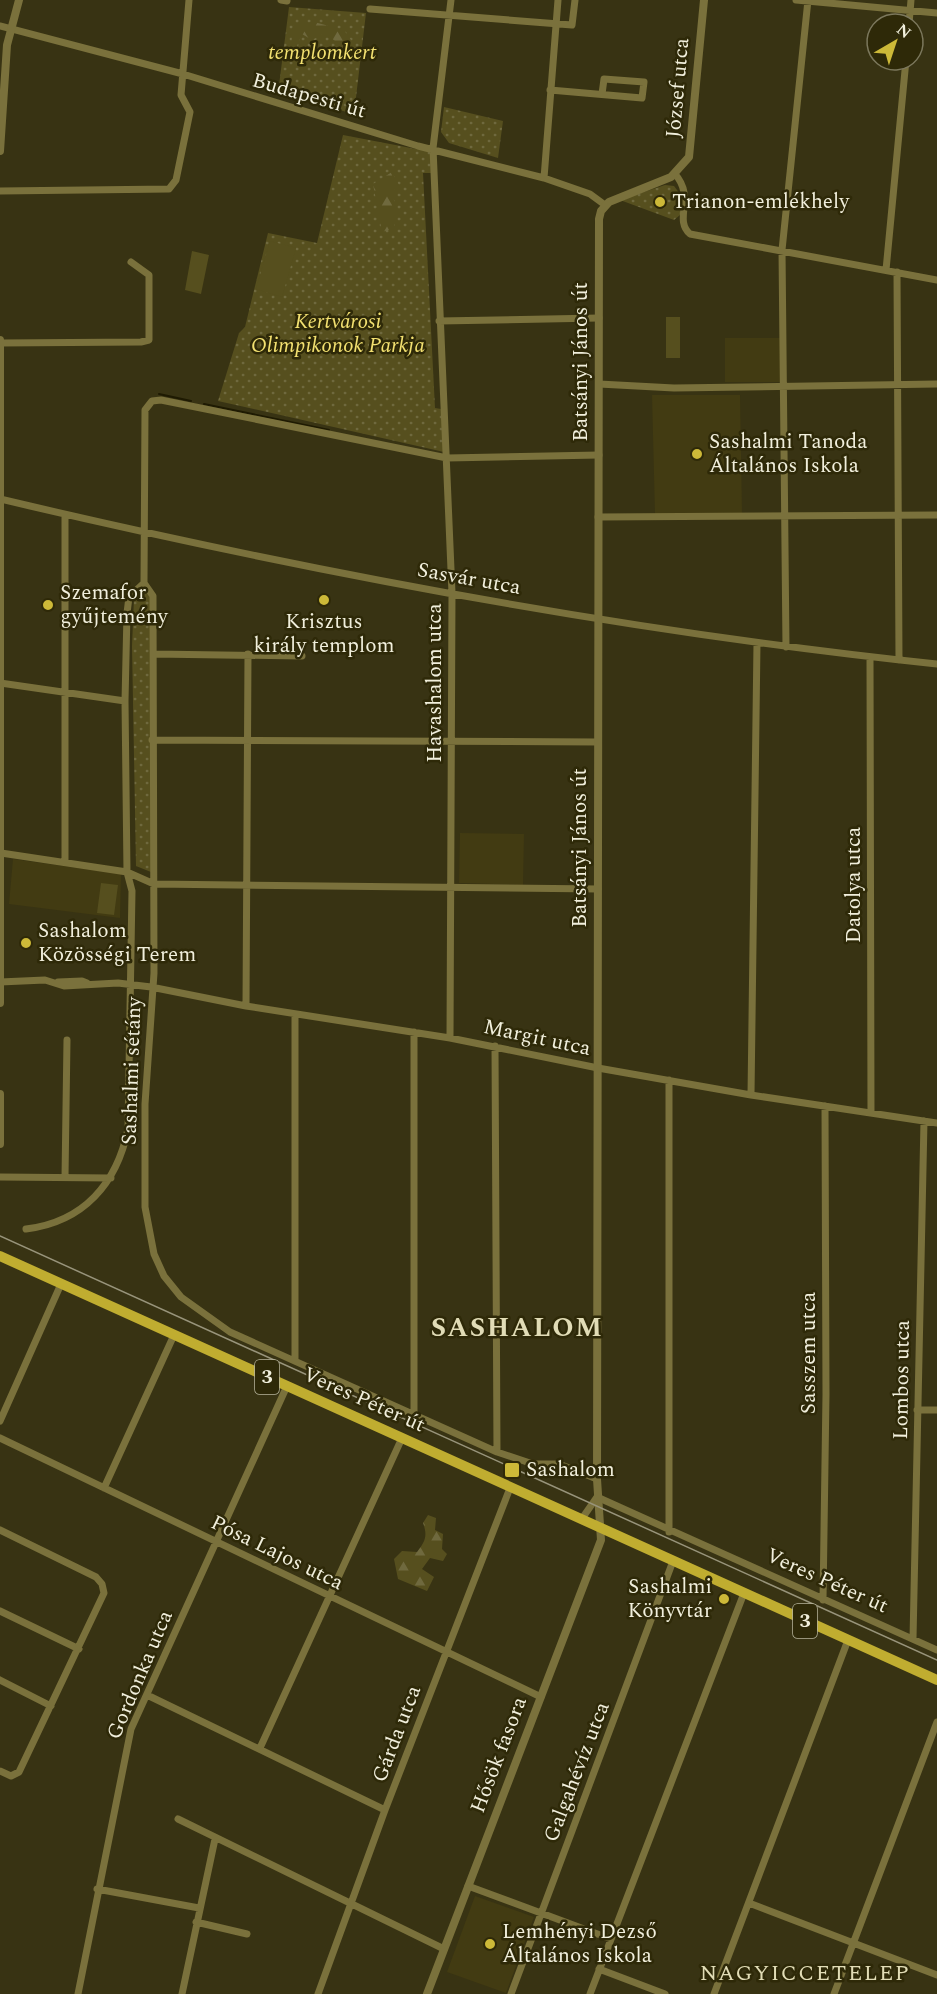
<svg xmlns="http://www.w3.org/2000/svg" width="937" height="1994" font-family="Spectral,serif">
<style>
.built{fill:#423b12}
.grass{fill:url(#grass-dots)}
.forest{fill:url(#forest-firs)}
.garden{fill:#564f1e}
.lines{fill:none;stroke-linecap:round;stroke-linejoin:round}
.stream{stroke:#1e1a02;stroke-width:2}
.minor{stroke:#7a713c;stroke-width:7}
.tertiary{stroke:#7a713c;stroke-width:8}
.primary{stroke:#c0ad30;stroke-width:10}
.tram{stroke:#98947b;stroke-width:1.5}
.poi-dot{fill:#cdb938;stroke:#2e2908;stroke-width:2}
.labels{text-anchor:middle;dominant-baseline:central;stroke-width:5;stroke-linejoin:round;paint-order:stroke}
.shield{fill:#2e2908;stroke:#b6b49c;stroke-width:1.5}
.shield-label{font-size:20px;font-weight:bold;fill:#f1efdc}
.park-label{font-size:21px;font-style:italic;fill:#f3e171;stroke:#2e2908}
.street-label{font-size:21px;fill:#f1efdc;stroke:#2e2908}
.poi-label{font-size:21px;fill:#f1efdc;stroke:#2e2908;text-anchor:start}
.neighbourhood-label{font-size:22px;letter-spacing:1.5px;fill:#e1dcb6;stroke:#2e2908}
.district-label{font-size:27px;font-weight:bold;letter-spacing:1.5px;fill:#e1dcb6;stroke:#2e2908}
</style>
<defs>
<pattern id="grass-dots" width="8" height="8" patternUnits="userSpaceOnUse" patternTransform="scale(1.5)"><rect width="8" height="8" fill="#564f1e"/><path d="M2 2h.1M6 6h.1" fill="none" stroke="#6f693e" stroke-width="1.8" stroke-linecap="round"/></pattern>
<pattern id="forest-firs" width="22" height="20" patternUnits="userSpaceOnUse" patternTransform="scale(1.5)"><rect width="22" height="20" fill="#564f1e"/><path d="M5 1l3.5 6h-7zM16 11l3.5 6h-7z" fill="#6f693e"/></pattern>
</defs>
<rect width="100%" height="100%" fill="#383313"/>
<path class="built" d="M725,338H783L784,382H725Z
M652,395H740L742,513L655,514Z
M460,833L524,834L523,885L459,883Z
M13,859L121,874L120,918L9,904Z
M475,1896L534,1917L506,1993L447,1972Z"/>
<path class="grass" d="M289,7L366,13L354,114L278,93Z
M444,107L503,121L498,158L449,143L441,132Z
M343,135L432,152V173H423L435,408L441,409L444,452L218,401L239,333L245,327L268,233L317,243Z
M665,185L674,186L680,194V215L674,220L620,200Z
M139,592H146L151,598V872L136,866L132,646L134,598Z"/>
<path class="forest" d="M314,22L344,30L353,43L347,55L335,57V41L325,33L312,40L302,34L297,46L291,47L293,25Z
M392,172L399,185L391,194L396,204L394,228L382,232L373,184Z
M428,1515L436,1518L435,1530L443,1534L442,1549L447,1554L443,1561L430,1558L422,1569L434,1577L427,1591L398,1579L394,1559L402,1551L417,1552C425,1542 428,1536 423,1523Z"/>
<path class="garden" d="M270,241L296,248L282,297L256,289Z
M192,251L209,255L201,294L185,290Z
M666,317H680V358H666Z
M101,883L118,885L114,915L97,913Z"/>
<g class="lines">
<path class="stream" d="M159,394L191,401
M204,404L329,430"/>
<path class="minor" d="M281,0L287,1
M796,0L937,13
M370,9L572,25L575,0
M909,24L911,0
M0,26L183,74L418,146L544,178L590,194L605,205
M550,90L642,98L644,82L604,79L602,94
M675,174C696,198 673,219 690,234L937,280
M544,178L558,0
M0,191L169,189L176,180L190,112L181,95L189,0
M886,270L906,60
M897,272L899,660
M439,321L599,318
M0,343L141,342L149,340V275L131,262
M599,384L674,388L937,384
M0,499C309,572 622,631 937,664
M598,517L937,515
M786,647L782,250L808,0
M154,654L302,656
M870,657L871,1113
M0,683L125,701
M152,740L598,742
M1,853L127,872L154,884L598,889
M65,862V515
M0,982L45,980L64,986L118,983L151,987L246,1006L450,1038L598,1068L751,1095L937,1123
M58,982L82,981L87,983
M246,1006L248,654
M295,1014V1361
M450,1038L452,593L433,148L451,0
M495,1046L497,1452
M669,1080V1532
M751,1095L757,643
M0,1177L111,1178
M65,1177L67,1040
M26,1229C84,1222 117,1183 128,1129L132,891L127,872L125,701L127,613L129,597L144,583
M917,1410H937
M414,1416V1032
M0,1421L61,1284
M0,1438L541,1697
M597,1479L559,1464H533L497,1452L230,1332L181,1297L164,1276L154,1254L145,1207V1104L154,973L153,596L144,583L145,410L152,401L161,400L447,458L599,455
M104,1488L174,1335
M581,1520L597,1497L937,1650
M0,1530L96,1577L102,1584L104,1593L19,1772L11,1776L0,1771
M823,1600L826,1394L825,1106
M0,1611L79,1649
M913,1639L924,1121
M0,1680L51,1706
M147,1695L385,1810
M260,1748L402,1438
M178,1819L444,1949
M468,1886L611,1939
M97,1889L199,1908
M749,1903L937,1975
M196,1922L247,1934
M599,1969L665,1994
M78,1994L131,1729L287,1386
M182,1994L215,1839
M318,1994L385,1810L510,1488
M511,1994L673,1561
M590,1994L744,1593
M714,1994L848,1640
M834,1994L937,1722"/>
<path class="tertiary" d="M0,151L7,45L19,0
M0,340V1003
M0,1094V1144
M427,1994L601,1540L597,1479L599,219L601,211L609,202L671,177L689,157L704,0"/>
<path class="primary" d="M0,1256L937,1680"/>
<path class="tram" d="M0,1236L937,1660"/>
</g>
<g class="poi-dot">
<circle cx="660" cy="202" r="6"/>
<circle cx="697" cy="454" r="6"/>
<circle cx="324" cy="600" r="6"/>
<circle cx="48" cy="605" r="6"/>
<circle cx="26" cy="943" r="6"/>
<rect x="504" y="1462" width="16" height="16" rx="3"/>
<circle cx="724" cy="1599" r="6"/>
<circle cx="490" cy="1944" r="6"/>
</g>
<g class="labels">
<g class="shield">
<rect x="255" y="1360" width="24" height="34" rx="4.5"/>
<rect x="793" y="1604" width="24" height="34" rx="4.5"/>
</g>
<g class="shield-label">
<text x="267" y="1377">3</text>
<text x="805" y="1621">3</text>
</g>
<g class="park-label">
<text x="322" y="53">templomkert</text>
<text x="338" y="322">Kertvárosi<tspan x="338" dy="24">Olimpikonok Parkja</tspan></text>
</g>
<g class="street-label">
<text transform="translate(678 88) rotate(-85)">József utca</text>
<text transform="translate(309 96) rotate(16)">Budapesti út</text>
<text transform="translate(581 362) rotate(-90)">Batsányi János út</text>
<text transform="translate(469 579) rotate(10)">Sasvár utca</text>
<text transform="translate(435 683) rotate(-90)">Havashalom utca</text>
<text transform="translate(580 848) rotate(-90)">Batsányi János út</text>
<text transform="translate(854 885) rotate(-90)">Datolya utca</text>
<text transform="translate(537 1038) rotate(12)">Margit utca</text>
<text transform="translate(132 1071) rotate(-88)">Sashalmi sétány</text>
<text transform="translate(809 1353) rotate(-90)">Sasszem utca</text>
<text transform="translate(902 1380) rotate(-89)">Lombos utca</text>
<text transform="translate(364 1400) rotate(24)">Veres Péter út</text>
<text transform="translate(277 1553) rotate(26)">Pósa Lajos utca</text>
<text transform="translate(827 1581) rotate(24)">Veres Péter út</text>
<text transform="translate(140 1675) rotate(-67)">Gordonka utca</text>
<text transform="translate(397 1734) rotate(-69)">Gárda utca</text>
<text transform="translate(499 1755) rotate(-69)">Hősök fasora</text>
<text transform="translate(577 1772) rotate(-69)">Galgahévíz utca</text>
</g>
<g class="poi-label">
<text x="672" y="202">Trianon-emlékhely</text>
<text x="709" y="442">Sashalmi Tanoda<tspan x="709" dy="24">Általános Iskola</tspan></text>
<text x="60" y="593">Szemafor<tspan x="60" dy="24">gyűjtemény</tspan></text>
<text x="324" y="622" text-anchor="middle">Krisztus<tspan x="324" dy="24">király templom</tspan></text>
<text x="38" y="931">Sashalom<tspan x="38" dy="24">Közösségi Terem</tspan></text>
<text x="526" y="1470">Sashalom</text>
<text x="712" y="1587" text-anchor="end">Sashalmi<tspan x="712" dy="24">Könyvtár</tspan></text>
<text x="502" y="1932">Lemhényi Dezső<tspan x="502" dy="24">Általános Iskola</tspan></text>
</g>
<g class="neighbourhood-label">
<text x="805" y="1973">NAGYICCETELEP</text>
</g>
<g class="district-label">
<text x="517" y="1328">SASHALOM</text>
</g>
</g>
<g transform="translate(895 42) rotate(39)"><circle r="28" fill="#2e2908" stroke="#7c785d" stroke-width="1.5"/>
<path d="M0-4.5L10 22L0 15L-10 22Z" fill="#cdb938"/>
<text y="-9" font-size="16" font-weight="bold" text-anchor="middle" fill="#f1efdc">N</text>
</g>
</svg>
